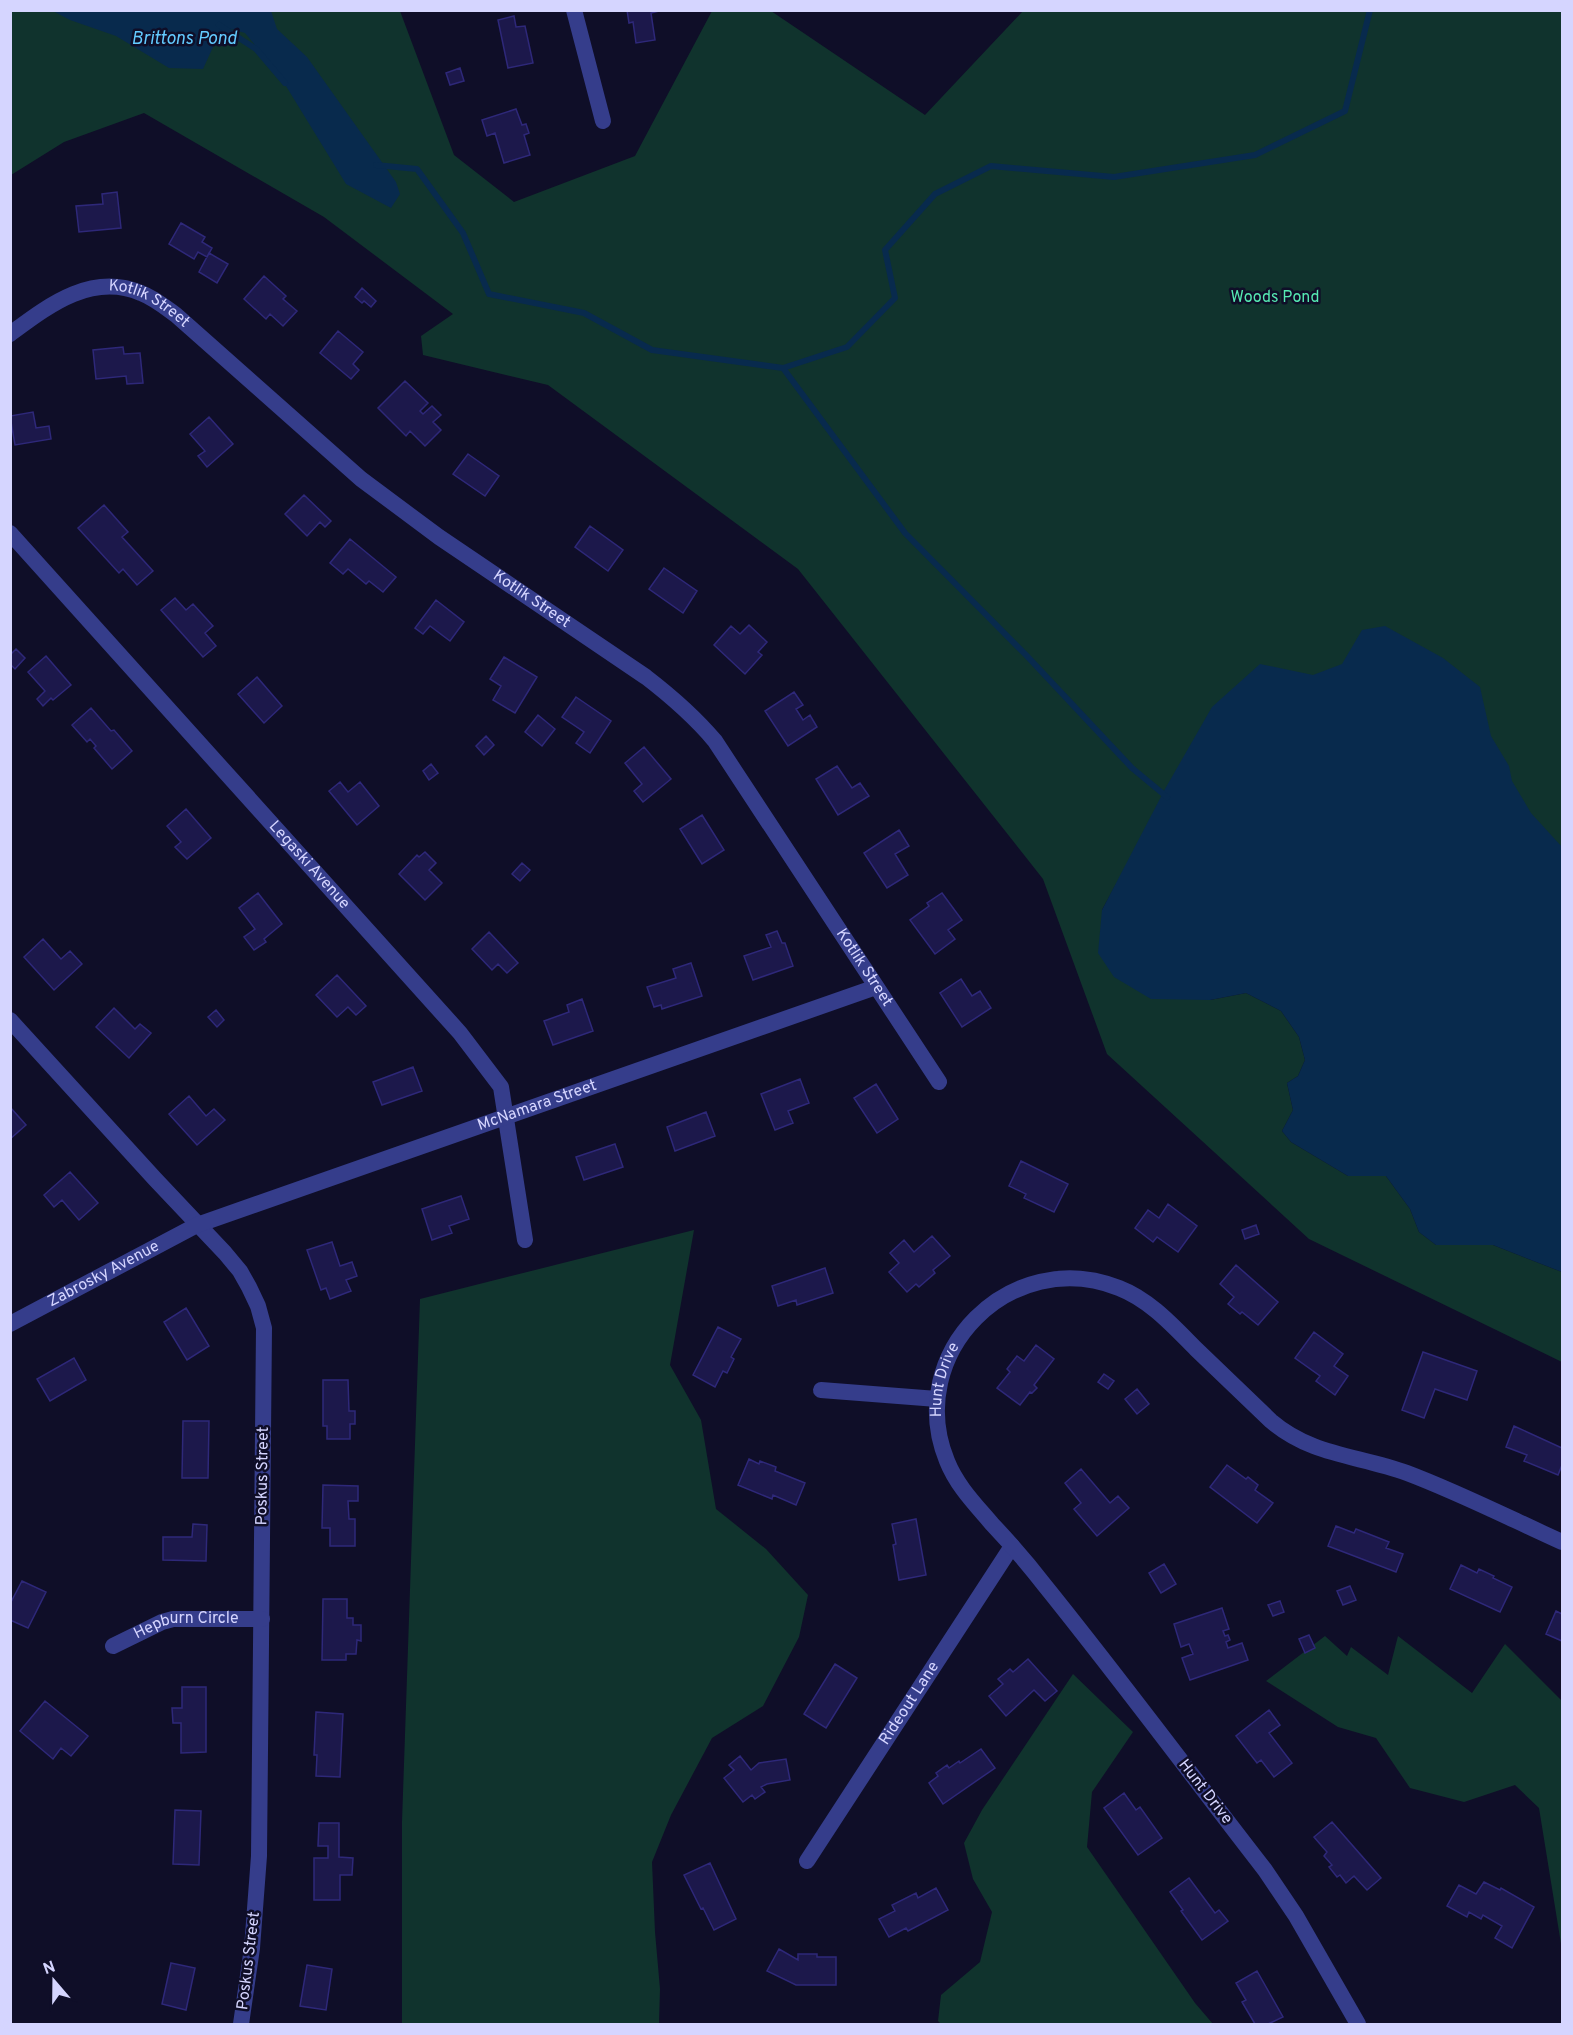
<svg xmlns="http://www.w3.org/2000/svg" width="1573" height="2035" font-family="Overpass,sans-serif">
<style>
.green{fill:#10332d}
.water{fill:#082a4d}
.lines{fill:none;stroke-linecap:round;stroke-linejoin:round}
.stream{stroke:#082a4d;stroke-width:6}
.building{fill:#1c184b;stroke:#2e2879;stroke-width:1.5}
.street{stroke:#353d8b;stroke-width:16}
.labels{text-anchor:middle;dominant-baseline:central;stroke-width:5;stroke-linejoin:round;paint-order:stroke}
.park-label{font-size:16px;fill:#56e9b2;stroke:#0f0e28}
.street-label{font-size:16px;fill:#d5d5ff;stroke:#0f0e28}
.water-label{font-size:18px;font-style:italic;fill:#63cbff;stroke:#0f0e28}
</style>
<rect width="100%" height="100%" fill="#0f0e28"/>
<path class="green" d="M11,11H400L454,155L514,202L635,156L712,11H771L925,115L1023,11H1562V1098L1116,884L1102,910L1210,1000L1246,993L1281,1011L1299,1037L1305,1060L1298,1076L1287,1083L1293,1110L1282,1131L1291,1142L1348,1176H1386L1410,1209L1419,1232L1436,1245H1493L1562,1272V1362L1309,1239L1107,1054L1043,879L798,569L548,385L423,355L421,336L453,314L324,217L144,113L64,142L11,175Z
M694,1230L670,1365L701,1420L716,1509L766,1549L808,1595L799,1637L763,1706L712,1738L671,1815L652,1862L655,1932L660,1989L659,2024H402V1822L420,1299Z
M1325,1636L1347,1656L1351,1647L1388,1675L1398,1636L1472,1693L1505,1644L1562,1701V1950L1539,1808L1515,1785L1464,1802L1410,1788L1376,1738L1338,1727L1266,1681Z
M1073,1674L1133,1732L1092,1792L1087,1847L1195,2003L1213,2024H941L938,2021L941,1995L980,1962L992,1912L973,1879L964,1843L982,1810Z"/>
<path class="water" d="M53,11H271L277,29L307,57L396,182L400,194L391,208L346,184L278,73L245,33L227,28L219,34L203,69L169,68L116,36L70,20Z
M1385,626L1443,658L1480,687L1491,736L1509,766L1512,781L1531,813L1562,847V1272L1493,1245H1436L1419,1232L1410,1209L1386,1176H1348L1291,1142L1282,1131L1293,1110L1287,1083L1298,1076L1305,1060L1299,1037L1281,1011L1246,993L1210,1000L1151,999L1114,977L1098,953L1102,910L1165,789L1212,707L1260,664L1313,675L1342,664L1362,630Z"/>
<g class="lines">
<path class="stream" d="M219,25L256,49L285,83
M376,165L417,169L463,233L489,294L584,313L652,350L783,368L905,533L1026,655L1132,768L1167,797
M783,368L847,347L895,298L885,250L935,194L991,166L1114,177L1255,155L1345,111L1370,10"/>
</g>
<path class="building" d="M627,10H663L651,13L655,40L636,43L633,22L629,23Z
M514,16L516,27L525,26L533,63L508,68L498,20Z
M460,68L464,81L450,85L446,73Z
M516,109L522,125L526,124L529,133L524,135L530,155L504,163L495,133L487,136L482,120Z
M117,192L121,228L79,232L76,206L103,204L102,194Z
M181,223L205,237L202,242L212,248L207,257L198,252L194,259L169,244Z
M209,253L228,264L217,283L199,272Z
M264,276L286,296L283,299L297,311L283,326L270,314L266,319L244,299Z
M362,288L376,301L371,307L364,301L362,303L355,297Z
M338,331L363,352L353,364L359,370L351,379L320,353Z
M123,347L124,354L140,353L143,383L127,384L126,376L96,379L93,350Z
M405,381L428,403L420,411L423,414L432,406L441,415L433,422L441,430L425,446L410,431L406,436L378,408Z
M33,412L36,428L49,426L51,439L15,445L10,416Z
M209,417L233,444L207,467L198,456L205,451L190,434Z
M468,454L499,476L485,496L453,474Z
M304,495L331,521L325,527L320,522L307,536L285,514Z
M104,505L128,532L122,537L153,571L137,585L123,569L119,573L78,528Z
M590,526L623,550L608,571L575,547Z
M350,539L396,577L383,592L369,581L366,584L348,569L343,574L330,563Z
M664,568L697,591L683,613L649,589Z
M175,598L186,610L193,604L213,626L205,633L216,646L203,657L161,610Z
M436,600L464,622L450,641L430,626L423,634L415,628Z
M749,625L767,642L758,652L762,655L745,674L714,645L731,626L740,634Z
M16,649L25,658L15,669L10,664V655Z
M46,656L71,685L53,700L51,698L43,706L37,699L45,691L28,672Z
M504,657L537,677L515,713L493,700L501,686L490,679Z
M257,677L282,706L264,723L238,694Z
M794,692L803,705L796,709L803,720L810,715L817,727L788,746L765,711Z
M576,697L611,721L590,753L576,743L584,732L562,717Z
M91,708L111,731L114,730L132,751L112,769L94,748L96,746L90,739L87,742L72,725Z
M538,715L555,729L542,746L525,732Z
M486,736L494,745L484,755L476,746Z
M644,747L671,779L643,802L634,791L642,784L625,763Z
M431,764L438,773L429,780L423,771Z
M837,766L852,788L860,783L869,796L838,815L816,779Z
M340,782L348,792L360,782L379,806L357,825L329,791Z
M186,809L211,838L187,859L175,847L181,842L167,826Z
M702,815L724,850L702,864L680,829Z
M899,830L909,846L895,854L908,875L887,888L864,853Z
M425,852L436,863L429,870L442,883L425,900L399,874L417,855L419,857Z
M522,863L530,870L520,881L512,874Z
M258,893L282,924L264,939L266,942L254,950L244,937L255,929L239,908Z
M942,893L962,920L948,930L955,939L935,954L910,920L929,906L927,903Z
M777,931L782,943H785L793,966L753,980L744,956L771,947L766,935Z
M489,932L518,963L507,973L498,964L492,970L472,949Z
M43,939L61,959L70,951L82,964L54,990L24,957Z
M691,963L702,996L662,1009L661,1005L654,1007L647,987L676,978L673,969Z
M337,975L366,1006L356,1015L348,1007L337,1017L316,995Z
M961,979L972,996L980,991L991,1008L962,1027L940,993Z
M582,999L593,1031L553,1045L544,1021L569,1012L567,1005Z
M114,1008L135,1029L140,1024L151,1033L129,1058L96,1027Z
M216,1010L224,1020L217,1027L208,1017Z
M413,1067L422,1091L382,1105L373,1082Z
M800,1079L809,1103L788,1111L793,1123L775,1130L761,1094Z
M876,1084L898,1119L877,1133L854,1098Z
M189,1096L206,1116L214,1109L225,1120L197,1145L169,1114Z
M10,1107L26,1125L10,1139Z
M706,1112L715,1136L675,1151L667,1127Z
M615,1144L623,1167L584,1180L576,1157Z
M1021,1161L1068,1184L1054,1212L1024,1198L1026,1194L1009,1186Z
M70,1172L98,1203L79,1220L62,1200L54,1207L44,1195Z
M461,1196L469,1219L449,1226L452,1233L432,1240L422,1209Z
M1168,1204L1197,1226L1178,1252L1157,1237L1153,1242L1135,1228L1148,1210L1159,1218Z
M1256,1225L1259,1234L1245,1239L1242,1230Z
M932,1236L950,1256L933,1270L935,1273L919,1287L916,1284L907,1292L889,1272L899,1263L890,1253L904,1240L914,1252Z
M332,1242L340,1266L352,1262L357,1276L346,1280L351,1291L330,1299L326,1288L321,1290L307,1250Z
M1236,1265L1278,1302L1258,1325L1242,1312L1240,1314L1228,1304L1234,1297L1220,1284Z
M825,1268L833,1293L797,1305L796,1300L778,1306L772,1286Z
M186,1308L209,1346L187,1360L164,1322Z
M718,1327L741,1339L731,1357L734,1359L727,1373L723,1371L715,1387L693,1375Z
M1314,1332L1343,1354L1334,1366L1348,1376L1335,1395L1316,1381L1320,1376L1295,1358Z
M1036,1345L1054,1359L1034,1385L1037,1388L1032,1393L1030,1392L1020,1405L997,1388L1010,1372L1007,1369L1017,1356L1024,1361Z
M1423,1352L1477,1371L1467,1400L1435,1389L1424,1418L1402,1410Z
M74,1358L86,1380L50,1401L37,1379Z
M1104,1374L1114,1381L1108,1389L1098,1382Z
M323,1380H348L349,1411H355V1424H350V1439H327V1426H323Z
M1137,1389L1149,1404L1137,1414L1125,1399Z
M183,1421H209L208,1478H182Z
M1514,1426L1562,1448V1465L1558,1475L1524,1461L1527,1455L1506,1447Z
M749,1459L759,1464L760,1461L776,1467L775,1471L805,1483L796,1505L773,1495L772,1499L738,1485Z
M1227,1465L1246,1479L1248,1477L1258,1485L1255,1490L1273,1503L1257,1523L1210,1487Z
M1081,1469L1110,1503L1118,1496L1129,1508L1097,1536L1074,1509L1081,1503L1065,1483Z
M323,1485L358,1486V1501H348L349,1519H355V1546H330V1528H322Z
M916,1519L926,1575L899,1580L893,1545L896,1544L892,1524Z
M193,1524L207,1525L206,1561L163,1560V1537H192Z
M1336,1526L1354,1533L1356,1529L1389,1542L1386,1548L1403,1554L1396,1572L1328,1546Z
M1164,1564L1176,1584L1161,1593L1149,1573Z
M1461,1565L1477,1573L1479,1569L1494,1576L1493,1578L1512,1587L1500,1612L1450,1589Z
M22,1581L46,1592L28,1628L10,1620V1604Z
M1350,1586L1356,1600L1343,1605L1337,1591Z
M323,1599H347V1618H353V1625H361V1641L357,1640L356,1654H346V1660H322Z
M1280,1601L1284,1612L1273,1616L1268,1605Z
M1222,1608L1229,1629L1223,1631L1225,1636L1228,1635L1230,1640L1226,1642L1228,1648L1242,1643L1248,1660L1190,1680L1182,1658L1193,1654L1189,1644L1181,1647L1174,1624Z
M1556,1611L1562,1614V1641L1546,1634Z
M1309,1635L1315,1648L1305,1653L1299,1639Z
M1028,1659L1057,1691L1045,1701L1034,1690L1006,1716L989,1696L1003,1684L998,1679L1010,1669L1013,1672Z
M835,1664L857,1678L826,1728L804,1714Z
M182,1687H206V1752L181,1753V1723H173L172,1708H182Z
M45,1701L88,1736L71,1756L61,1748L53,1759L20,1731Z
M1269,1710L1280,1725L1269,1733L1292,1763L1274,1777L1261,1760L1257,1763L1236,1736Z
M316,1712L343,1714L340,1777L316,1776L317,1755H314Z
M981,1749L995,1768L943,1804L929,1783L938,1776L936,1773L947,1765L949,1768L959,1761L960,1763Z
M740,1756L751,1770L759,1763L786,1759L790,1780L767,1784L761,1787L765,1792L755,1799L752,1795L743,1802L724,1778L734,1770L729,1765Z
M1124,1793L1136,1810L1140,1807L1162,1838L1138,1855L1104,1808Z
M175,1810L201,1811L199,1865L173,1864Z
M1332,1822L1381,1878L1367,1890L1354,1876L1346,1883L1340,1875L1337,1877L1329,1867L1332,1865L1324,1856L1327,1852L1314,1837Z
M319,1823H339V1857L353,1858L352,1875H340V1900H314V1858H328V1846H318Z
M710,1863L736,1919L714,1930L703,1908L701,1909L684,1875Z
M1189,1878L1215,1913L1219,1910L1228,1921L1202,1940L1181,1911L1183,1910L1170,1892Z
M1484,1882L1500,1890L1501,1888L1534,1907L1512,1948L1495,1938L1502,1926L1483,1915L1481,1919L1469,1912L1467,1917L1447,1906L1459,1885L1476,1894Z
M936,1888L948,1910L908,1931L906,1928L889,1937L879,1919L895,1911L892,1905L916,1893L918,1898Z
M779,1949L798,1960V1954H817V1957H836V1985H796L767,1971Z
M171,1963L195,1968L186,2010L162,2004Z
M307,1965L332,1969L326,2010L300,2006Z
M1257,1971L1283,2017L1268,2024H1255L1242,2002L1246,2000L1236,1983Z"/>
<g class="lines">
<g class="street">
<path d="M574,10L603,121"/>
<path id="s1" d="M10,334C48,306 91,272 141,293C154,298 165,307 176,315L361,479L439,537L646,677C672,697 694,716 715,741L939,1082"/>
<path id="s2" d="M10,533L460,1033L501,1087L525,1240"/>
<path d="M10,1020L155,1179L225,1253L240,1271L249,1287L258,1306L264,1328L259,1856L252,1948L241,2024"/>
<path id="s3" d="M10,1324L197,1225L876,987"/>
<path d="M821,1390L937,1399"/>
<path id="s4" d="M113,1646L162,1622L173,1619H262"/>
<path id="s5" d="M807,1861L1012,1546"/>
<path id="s6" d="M1358,2024L1296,1916L1265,1870C1192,1776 1121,1680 1046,1587C1029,1565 1011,1544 992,1524C975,1504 957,1486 947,1461C903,1353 1011,1245 1119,1288C1150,1300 1173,1326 1196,1349C1221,1373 1246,1397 1271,1421C1312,1456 1358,1455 1407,1473C1460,1493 1511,1519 1562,1542"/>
</g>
</g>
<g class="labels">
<g class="park-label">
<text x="1275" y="298">Woods Pond</text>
</g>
<g class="street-label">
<text stroke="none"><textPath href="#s1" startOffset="156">Kotlik Street</textPath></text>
<text stroke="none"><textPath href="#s1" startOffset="642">Kotlik Street</textPath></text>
<text stroke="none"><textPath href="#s2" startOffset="447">Legaski Avenue</textPath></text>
<text stroke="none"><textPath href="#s1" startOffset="1146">Kotlik Street</textPath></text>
<text stroke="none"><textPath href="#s3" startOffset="572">McNamara Street</textPath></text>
<text stroke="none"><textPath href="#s3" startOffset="106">Zabrosky Avenue</textPath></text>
<text stroke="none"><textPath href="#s6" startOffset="782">Hunt Drive</textPath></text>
<text transform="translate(263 1476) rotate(-89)">Poskus Street</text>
<text stroke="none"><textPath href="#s4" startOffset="78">Hepburn Circle</textPath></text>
<text stroke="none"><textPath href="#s5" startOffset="188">Rideout Lane</textPath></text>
<text transform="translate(1205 1792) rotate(52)">Hunt Drive</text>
<text transform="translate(249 1961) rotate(-83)">Poskus Street</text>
</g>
<g class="water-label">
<text x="184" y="39">Brittons Pond</text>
</g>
</g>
<rect width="1573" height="2035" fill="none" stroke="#d5d5ff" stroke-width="24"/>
<g transform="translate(54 1981) rotate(340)" stroke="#0f0e28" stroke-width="4.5" paint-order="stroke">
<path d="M0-4.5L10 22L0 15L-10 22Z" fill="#d5d5ff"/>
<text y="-9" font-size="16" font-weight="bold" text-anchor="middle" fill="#d5d5ff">N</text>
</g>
</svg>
